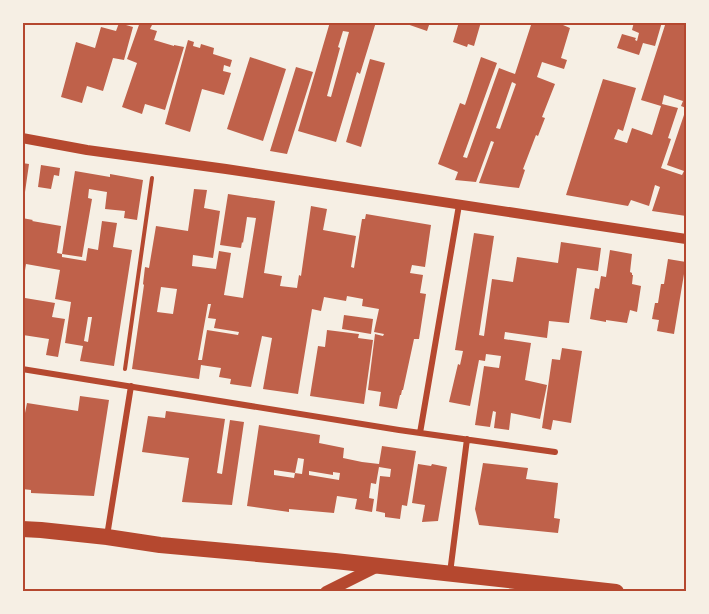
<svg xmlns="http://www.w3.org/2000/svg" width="709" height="614" font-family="Helvetica,sans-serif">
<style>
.building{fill:#bf614a;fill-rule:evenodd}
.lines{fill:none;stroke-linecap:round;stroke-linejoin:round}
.path{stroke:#b5482f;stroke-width:4}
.minor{stroke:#b5482f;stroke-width:6}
.tertiary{stroke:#b5482f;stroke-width:10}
.secondary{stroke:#b5482f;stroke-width:12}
.trunk{stroke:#b5482f;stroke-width:16}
.neatline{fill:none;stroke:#b5482f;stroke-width:2}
</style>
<rect width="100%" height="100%" fill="#f6efe4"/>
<path class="building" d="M140,22L152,25L150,29L157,31L154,40L174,46V45L184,47L165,110L145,104L142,114L122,107L137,63L127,59Z
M330,22H376L360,74L357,72L336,142L298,131ZM343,31L349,32L331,97L327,96L340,48L338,47Z
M401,22H430L427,31Z
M459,22H481L474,46L468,44L467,47L453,42Z
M532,22H556L570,28L561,58L567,60L564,69L542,62L537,77L555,84L542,117L545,118L538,136L536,135L523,169L525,170L519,188L479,183L494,142L491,141L476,182L455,180L458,172L438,164L460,103L465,105L481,57L497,63L463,157L467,158L499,68L515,74ZM512,82L516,84L500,129L496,128Z
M634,22H662L655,46L643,43L639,55L617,48L622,34L636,38L635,40L637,41L639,33L632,30Z
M666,22H686V108L681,106L683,101L664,95L662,104L678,108L668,138L671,139L661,168L682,175L684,171L667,165L686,109V216L652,211L660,187L655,185L649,206L631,200L628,206L566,195L603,79L636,88L623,131L618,129L614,139L627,143L632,128L652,135L661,106L641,100Z
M119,23L133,27L124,60L113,58L103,91L87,86L82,103L61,97L76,42L95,48L101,27L116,31Z
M188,40L194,42L193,46L200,48L201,44L214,48L213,54L232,60L230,67L224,65L223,71L231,73L224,95L202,89L190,132L165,124Z
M250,57L286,69L263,141L227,129Z
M370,59L385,63L361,147L346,142Z
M296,67L313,72L287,154L270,151Z
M22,163L29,164L24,199H22Z
M41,165L60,168L59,176L54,175L51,189L38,187Z
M75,171L110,177V174L143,180L137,220L124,218L125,211L105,209L107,192L89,189L88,198L92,199L82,257L62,254Z
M194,189L207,190L204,208L220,211L213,258L193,255L192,266L216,269L219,251L231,253L224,295L243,298L256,218L247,217L243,243L242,242L241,248L220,245L228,194L275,201L264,273L282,276L280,286L297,288L299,275L301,276L311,206L327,209L323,230L356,236L351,267L354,268L362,219H365L366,214L431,225L425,267L412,265L410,273L423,275L420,293L426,294L419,339H414L403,390H402L401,395H400L397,409L379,406L381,392L368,390L375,334L383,336L384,334L374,332L379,309L362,306L363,299L347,296L346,301L324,297L321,311L312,309L298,394L263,389L272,338L262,336L251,387L230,384L231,379L219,377L221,368L201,365L199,379L132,369L144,285L143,284L145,267L149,268L156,226L188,231ZM161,287L177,289L173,314L157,312ZM208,304H211L208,318L216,319L214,328L239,332L238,335L207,330L202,360H198Z
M22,218L33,220L32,221L61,226L57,253L62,254V257L86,261L88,248L98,250L102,221L117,223L113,247L132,250L114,366L80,361L83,346L65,343L71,302L55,299L60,270L26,264L24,277H22ZM88,317H92L88,342L84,341Z
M474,233L494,236L479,335L484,336L492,279L513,282L517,257L558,263L561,242L601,248L598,271L577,268L569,323L549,321L547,338L505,332L504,339L531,343L525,380L547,385L540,419L511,413L509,430L494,428L496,412L493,411L490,427L475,425L484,366L499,368L501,356L486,354L485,361L479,360L470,406L449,402L458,364L460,365L463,351L455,350Z
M610,250L632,254L630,272L632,273V275H633L632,284L641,286L637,312L630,310L627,323L606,320V322L590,319L595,288L599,289L601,276L606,277Z
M668,259L686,262L674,334L657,331L659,320L652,319L655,303H658L661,284H664Z
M25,298L55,303L52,317L65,319L58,357L46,355L49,339L23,335L25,322H22V308Z
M344,315L373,319L371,334L342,329Z
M327,330L359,334L358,338L373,340L364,404L310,396L318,346L325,347Z
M562,348L582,351L571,423L553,420L551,430L542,428L552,359L560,360Z
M80,396L109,400L94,496L31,493V490L22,489V428L27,403L78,411Z
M166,411L225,419L217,473L222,474L230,420L244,422L232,505L182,502L189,458L142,452L148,416L165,418Z
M259,425L320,435L319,443L344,448L343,458L362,462L379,464L382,446L416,451L407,506L402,505L400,519L385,517V513L376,511L380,476L390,477L391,469L379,467L376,484L371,483L369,498L374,499L372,512L355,509L357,499L337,496L334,513L289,509V512L247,506ZM298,458L304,459L302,474L295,473ZM274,470L295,473L294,478L274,475ZM309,471L333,475V472L340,473L339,480L309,475Z
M483,463L528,468L526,479L558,483L554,518L560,519L558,533L479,525L475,509Z
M418,464L431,466L432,464L447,467L438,521L422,522L425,505L412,503Z"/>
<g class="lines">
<path class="path" d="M125,369L152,178"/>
<path class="minor" d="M22,369L399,430L555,452
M420,433L459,205
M107,536L131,386
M450,573L467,439"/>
<path class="tertiary" d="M22,138L87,150L226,169L686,239"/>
<path class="secondary" d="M326,592L378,566"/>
<path class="trunk" d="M22,529L41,530L107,537L160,545L335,561L616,592"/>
</g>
<rect width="709" height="614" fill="none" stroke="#f6efe4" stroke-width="48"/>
<rect x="24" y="24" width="661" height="566" class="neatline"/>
</svg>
